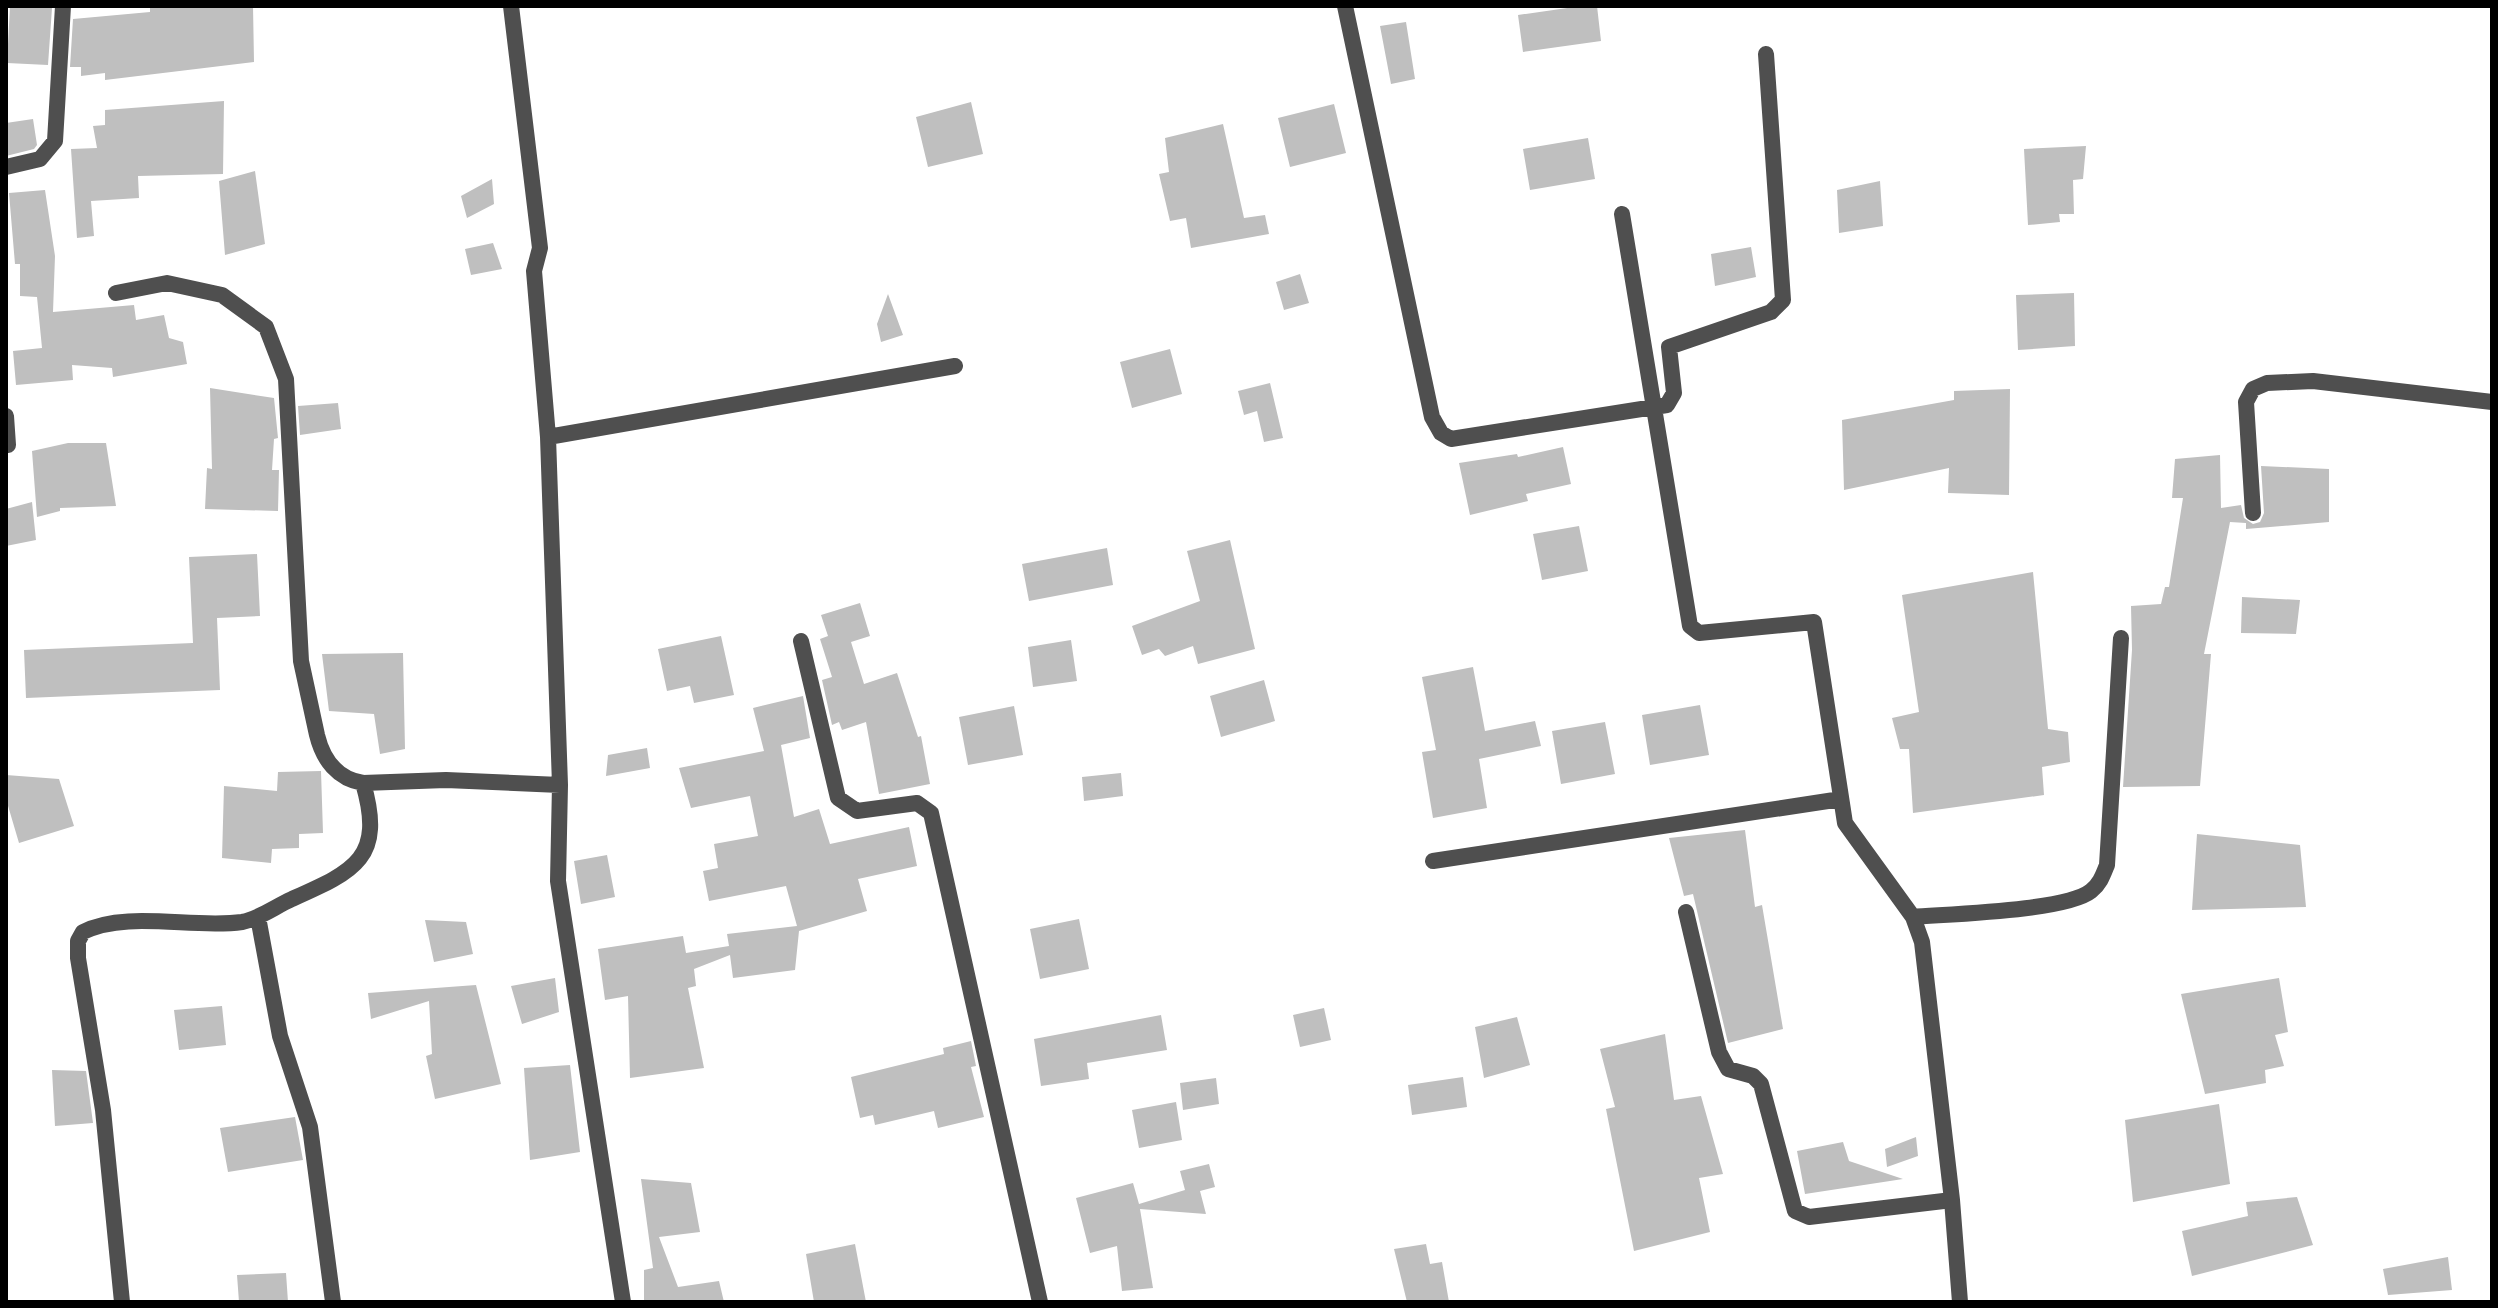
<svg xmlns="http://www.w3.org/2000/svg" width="2498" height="1308" font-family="'PT Sans',sans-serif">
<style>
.building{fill:#bfbfbf}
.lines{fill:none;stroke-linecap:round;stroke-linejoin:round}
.minor{stroke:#4f4f4f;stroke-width:16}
</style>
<rect width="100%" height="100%" fill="#fff"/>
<path class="building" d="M10,6L52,8L48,65L7,63Z
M150,6H253L254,62L105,80V73L81,76V67H70L73,19L150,12Z
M1581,6H1597L1601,41L1523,52L1518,15Z
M1406,22L1415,79L1391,84L1380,26Z
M224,101L223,174L138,176L139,198L91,201L94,236L77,238L71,149L97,148L93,126L105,125V110Z
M971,102L983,154L928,167L916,117Z
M1334,104L1346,153L1290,167L1278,118Z
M33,119L37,145L34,149L6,156V123Z
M1223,124L1244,218L1265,215L1269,234L1191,248L1186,218L1170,221L1159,174L1169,172L1165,138Z
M1588,138L1595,179L1530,190L1523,149Z
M2086,146L2083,179L2073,180L2074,214H2059L2060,222L2028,225L2024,149Z
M255,171L265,244L225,255L219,181Z
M492,179L494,204L467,218L461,196Z
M1880,181L1883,226L1839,233L1837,190Z
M45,190L55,256L53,312L134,305L136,320L164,315L169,338L183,342L187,364L113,377L112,368L72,365L73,380L16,385L13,351L42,348L37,297L20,296V264H15L9,193Z
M493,243L502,269L471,275L465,249Z
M1751,247L1756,277L1715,286L1711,254Z
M1300,274L1309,303L1284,310L1276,282Z
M2074,293L2075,346L2018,350L2016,295Z
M888,294L903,335L881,342L877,324Z
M1170,349L1182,394L1132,408L1120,362Z
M1270,383L1283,438L1264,442L1257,411L1244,415L1238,391Z
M210,388L274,398L278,438L274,439L272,470H279L278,511L205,509L207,468L212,469Z
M2010,389L2009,495L1948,493L1949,468L1844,490L1842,420L1954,400V391Z
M338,403L341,429L300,435L298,406Z
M68,443H106L116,506L60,508V511L37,517L32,451Z
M1563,447L1571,484L1526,494L1528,501L1470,515L1459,463L1517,454L1518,457Z
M2220,455L2221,508L2241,505L2244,518L2253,524L2260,522L2264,513L2261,466L2329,469V522L2246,529V523L2230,522L2204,654H2211L2200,786L2123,787L2132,650L2131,606L2161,604L2165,587H2169L2183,498H2172L2175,459Z
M32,502L36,540L6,546V509Z
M1579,526L1588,571L1542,580L1533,534Z
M1230,540L1255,649L1198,664L1193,646L1165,656L1159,649L1142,655L1132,626L1200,601L1187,551Z
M1107,548L1113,585L1029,601L1022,564Z
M257,554L260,616L217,618L220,690L26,698L24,650L193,643L189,557Z
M2033,572L2048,729L2068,732L2070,762L2042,767L2044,795L1913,813L1909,749H1900L1892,718L1919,712L1902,595Z
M2242,597L2300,600L2296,634L2241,633Z
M860,603L870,636L851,642L864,684L897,673L918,737L921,736L930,784L879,794L866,722L842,730L839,722L832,725L822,680L832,677L820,639L828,636L821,615Z
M721,636L734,695L694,703L690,686L667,691L658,649Z
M1071,640L1077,681L1033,687L1028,647Z
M403,653L405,749L380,754L374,714L329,711L322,654Z
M1473,667L1485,731L1535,721L1541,746L1479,759L1487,808L1433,818L1422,752L1436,750L1422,677Z
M1264,680L1275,721L1221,737L1210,696Z
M803,696L810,738L781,745L794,817L819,809L830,844L909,827L917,866L858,879L867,911L799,931L795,970L733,978L730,955L694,969L696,986L688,988L704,1068L630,1078L628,996L605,1000L598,949L683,936L686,953L729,946L727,934L797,926L786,886L709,901L703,871L718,868L714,844L758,836L750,796L691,808L679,768L764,751L753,708Z
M1700,705L1709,755L1650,765L1642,715Z
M1014,706L1023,755L968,765L959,717Z
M1605,722L1615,774L1561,784L1552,731Z
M647,748L650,768L606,776L608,755Z
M321,771L323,833L299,834V848L272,849L271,863L222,858L224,786L277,791L278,772Z
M1121,773L1123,796L1084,801L1082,777Z
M6,775L59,779L74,826L19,843L6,799Z
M1745,830L1755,907L1762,905L1783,1029L1728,1043L1693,894L1684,896L1669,838Z
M2197,834L2300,845L2306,907L2192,910Z
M607,855L615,897L581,904L574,861Z
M1079,919L1089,969L1040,979L1030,929Z
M425,920L466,922L473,954L434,962Z
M555,978L559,1012L522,1024L511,986Z
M2279,978L2288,1032L2275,1035L2284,1066L2265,1070L2266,1083L2205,1094L2181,994Z
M476,985L501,1084L435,1099L426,1056L432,1054L429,1001L371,1019L368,993Z
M222,1006L226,1045L179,1050L174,1010Z
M1324,1008L1331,1040L1300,1047L1293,1015Z
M1161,1015L1167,1050L1087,1063L1089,1079L1041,1086L1034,1039Z
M1517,1017L1530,1065L1484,1078L1475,1027Z
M1665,1034L1674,1100L1701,1096L1723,1174L1699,1178L1710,1232L1634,1251L1606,1109L1615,1107L1600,1049Z
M971,1041L976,1066L971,1067L984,1117L938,1128L934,1111L875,1125L873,1115L860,1118L851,1077L944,1054L943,1048Z
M570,1065L580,1152L530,1160L524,1068Z
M52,1070L86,1071L93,1123L55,1126Z
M1463,1077L1467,1107L1412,1115L1408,1085Z
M1216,1078L1219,1104L1183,1110L1180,1083Z
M1176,1102L1182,1140L1139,1148L1132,1110Z
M2219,1104L2230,1184L2133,1202L2125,1120Z
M295,1117L303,1160L228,1172L220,1128Z
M1916,1137L1918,1156L1887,1167L1885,1149Z
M1843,1142L1849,1161L1903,1179L1805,1194L1797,1151Z
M1209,1164L1215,1187L1200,1191L1206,1214L1140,1209L1153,1288L1122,1291L1117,1246L1090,1253L1076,1198L1133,1183L1139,1204L1185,1190L1180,1171Z
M641,1179L691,1183L700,1232L659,1237L678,1287L719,1281L724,1302H644V1270L653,1268Z
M2297,1197L2313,1245L2192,1276L2182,1231L2248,1216L2246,1202Z
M855,1244L866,1302H814L806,1254Z
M1426,1244L1430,1264L1442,1262L1449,1302H1407L1394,1249Z
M2448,1257L2452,1290L2388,1295L2383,1269Z
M286,1273L288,1302H239L237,1275Z"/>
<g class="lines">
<path class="minor" d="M511,6L540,248L534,271L548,437L560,785L558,881L623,1302
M1345,6L1432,417L1441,433L1451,439L1667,405L1674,393L1669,347L1771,312L1783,300L1766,54
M6,167L40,159L55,141L63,6
M1622,214L1690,626L1699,633L1814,622L1845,823L1913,917L1922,942L1952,1200L1960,1302
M116,293L167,283L222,295L266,327L286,379L301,661L317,735C323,760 338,779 363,783
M6,416L8,445
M548,437L955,366
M2253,513L2246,402L2253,389L2267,383L2313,381L2492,402
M801,641L838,798L857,811L917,803L931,813L1040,1302
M1433,861L1841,799
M1686,912L1719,1052L1728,1069L1753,1076L1761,1084L1795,1211L1809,1217L1952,1200
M258,917L280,1036L310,1127L333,1302
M1913,917C1950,914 2066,911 2091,891C2100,884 2103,875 2107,865L2121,638
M122,1302L103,1110L78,958V941L83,932C126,910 194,929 242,922C259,919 276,906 292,899C355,871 385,858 363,783L446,780L560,785"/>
</g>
<rect width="2498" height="1308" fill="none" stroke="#000000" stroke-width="16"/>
</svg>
